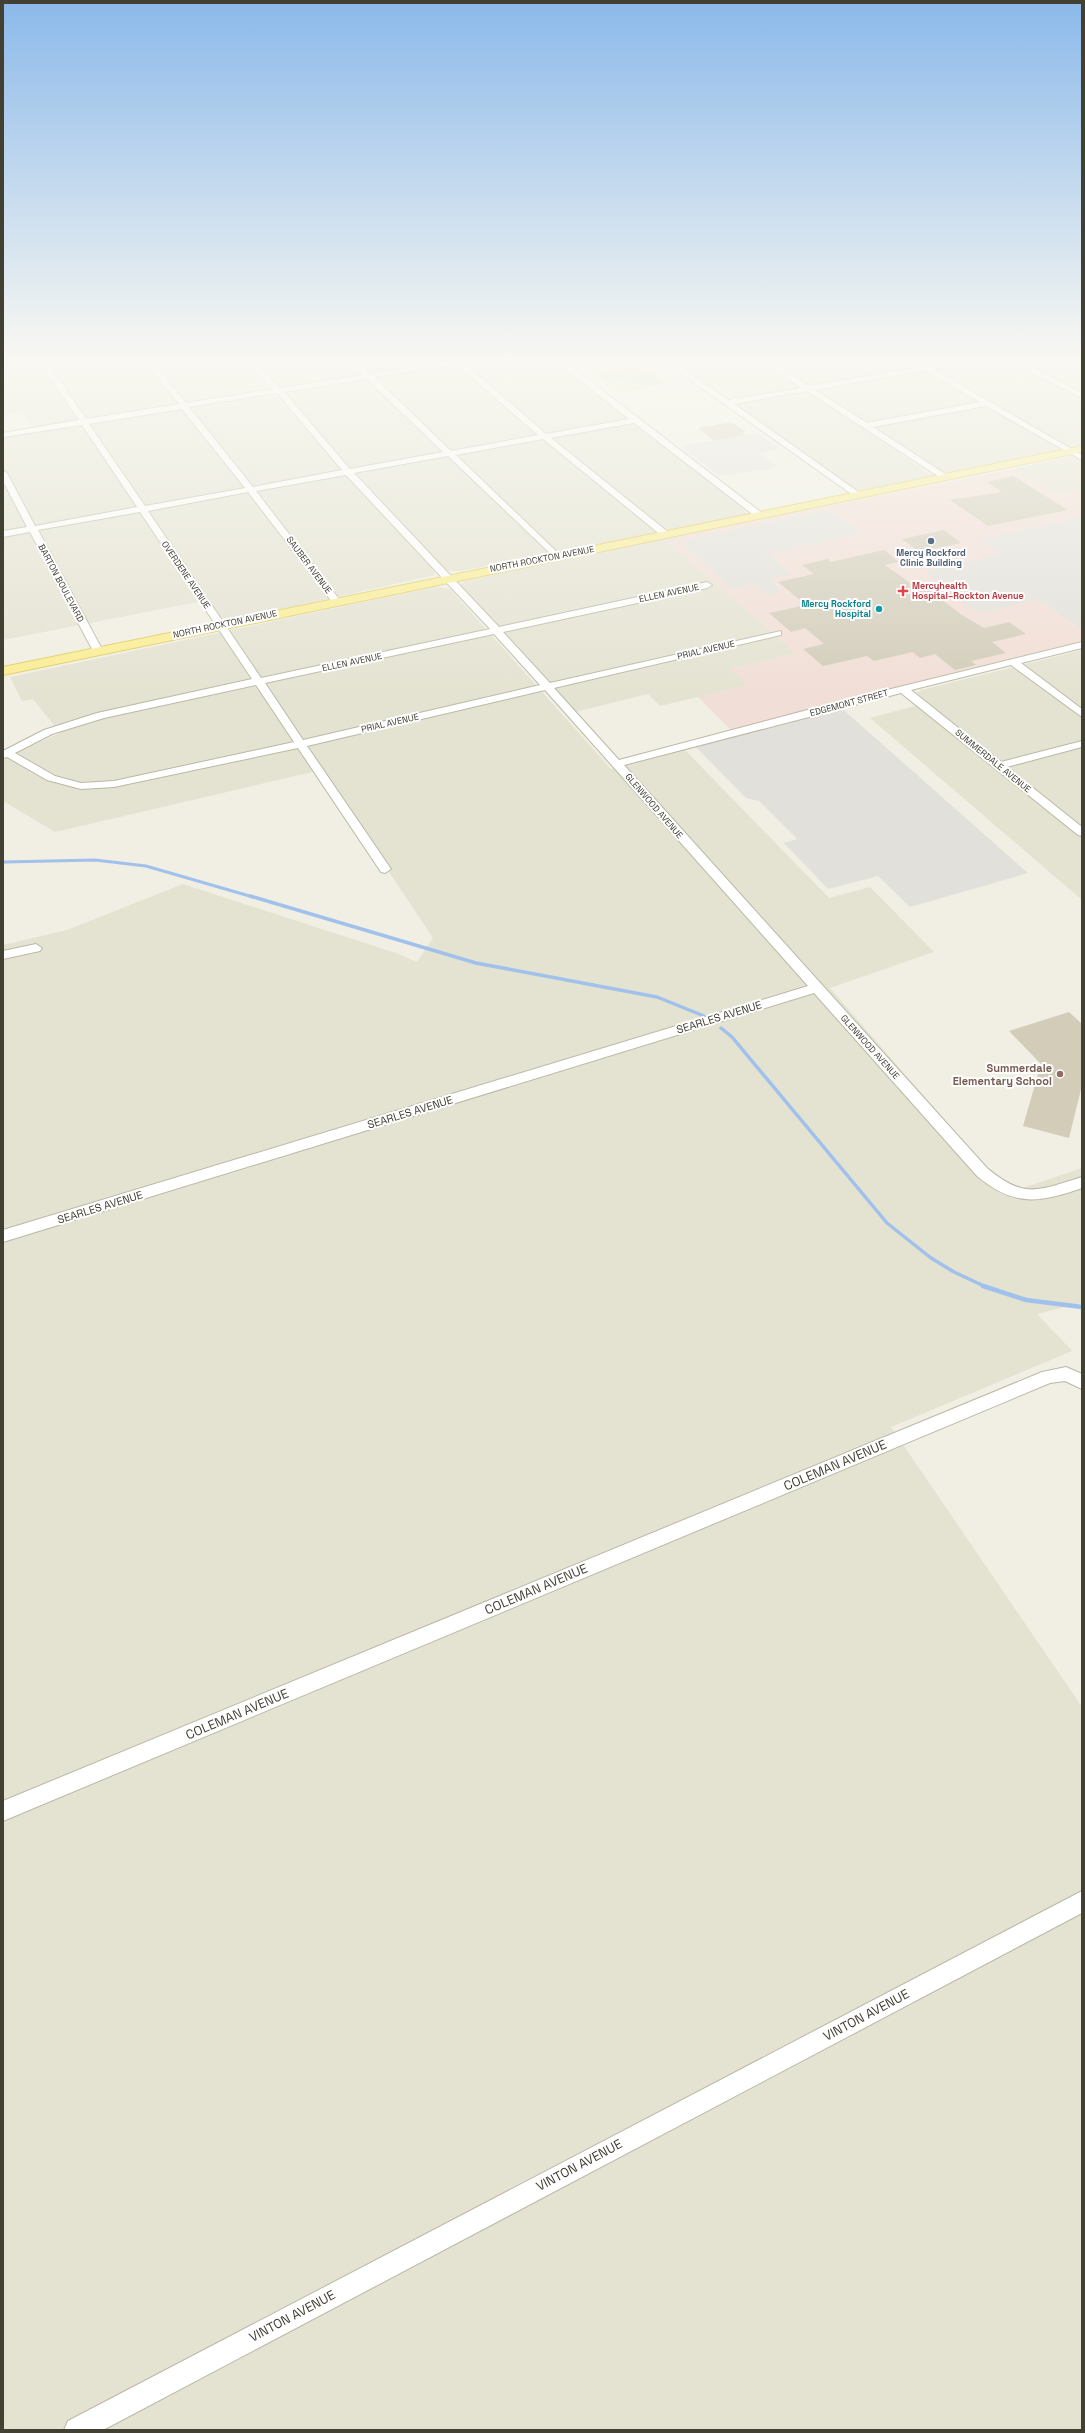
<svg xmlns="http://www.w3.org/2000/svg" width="1085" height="2433" font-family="'Space Grotesk',sans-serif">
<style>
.residential{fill:#e4e2d1}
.medical{fill:#f1ded6}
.green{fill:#c2e4ac}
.sand{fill:#f5f2bf}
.parking{fill:#e1e0db}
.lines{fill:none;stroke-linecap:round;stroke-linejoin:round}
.stream-far2{stroke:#a0c1ec;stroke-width:3}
.stream-far1{stroke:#a0c1ec;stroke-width:3.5}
.stream{stroke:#a0c1ec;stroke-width:4.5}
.building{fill:#d2ccb9}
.minor-casing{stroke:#bbb8a6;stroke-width:2}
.major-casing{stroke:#decd64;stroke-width:2}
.minor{fill:#fff;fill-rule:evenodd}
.major{fill:#faed93;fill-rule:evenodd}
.service-dot{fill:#5c6f8a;stroke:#fff;stroke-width:1.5}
.health-dot{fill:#e0444e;stroke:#fff;stroke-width:1.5}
.culture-dot{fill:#0f9aa8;stroke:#fff;stroke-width:1.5}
.education-dot{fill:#8d6e63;stroke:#fff;stroke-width:1.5}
.labels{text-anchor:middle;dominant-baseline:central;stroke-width:4;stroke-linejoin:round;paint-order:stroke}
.far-service-label{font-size:9px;font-weight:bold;fill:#4e5e75;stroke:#fff}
.far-street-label{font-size:9px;fill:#423f33;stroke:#fff}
.far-health-label{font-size:9px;font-weight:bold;fill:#be3a42;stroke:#fff;text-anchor:start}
.far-culture-label{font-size:9px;font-weight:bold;fill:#0d838f;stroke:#fff;text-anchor:end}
.street-label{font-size:11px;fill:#423f33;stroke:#fff}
.education-label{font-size:11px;font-weight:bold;fill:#785e54;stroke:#fff;text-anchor:end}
.near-street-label{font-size:13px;fill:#423f33;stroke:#fff}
</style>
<rect width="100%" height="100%" fill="#f1efe3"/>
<path class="residential" d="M3,360H243L269,390L34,429L23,412L3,415Z
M252,360H462L279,389Z
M483,360H617L564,369L745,510L746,514L583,548L542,554L462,571H450L442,567L285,395L290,391Z
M669,360H1009L1082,400V447L945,474L898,445L890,446L932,476L856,491Z
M1018,360H1082V395Z
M269,395L276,397L434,571L435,575L230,621L218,616L208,600L3,640V438Z
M1082,454V489L1055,495L1013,469Z
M664,539L797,653L731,669L748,685L660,706L648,694L575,712L460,585L465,581Z
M435,587L450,589L611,769L685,750L829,898L870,887L934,952L830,988L994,1177L1020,1189L1082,1168V1303L1037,1314L1072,1351L891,1427L1082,1707V2430H3V945L67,930L183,884L396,953L417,962L433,938L321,770L55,832L3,801V759L60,733L33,699L22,701L10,677Z
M1082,650V900L870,718L926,703L917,693L921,690Z"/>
<path class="medical" d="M1013,469L1055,495L1082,489V643L732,731L698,697L747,685L731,669L797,653L664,539Z"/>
<path class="green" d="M635,369C646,371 659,372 663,383L619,393L610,389L613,388L595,374L608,370Z"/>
<path class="sand" d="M615,380L635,382L640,387L625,390L626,392H613L610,389L613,388L607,384Z"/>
<path class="parking" d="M757,433L780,449L754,454H760L776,466L771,467L773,469L719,476L704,464L709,463L703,464L681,446Z
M825,511L829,514H835L859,531L858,534L823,542L819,539V542L823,543L812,546L806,542L808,545L764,554L767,557L770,555L790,574L771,579L781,591L776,593L767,595L754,584L732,589L683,544L688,542L685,539L741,528L749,530L747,527Z
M1082,517V629L1038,599L985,612L972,609L928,577L925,572L1001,554L980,539Z
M838,705L1028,873L910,907L878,876L828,889L784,843L797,839L759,801L746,798L693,744Z"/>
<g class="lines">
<path class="stream-far2" d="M4,862L95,860L146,866L253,897"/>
<path class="stream-far1" d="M250,896L476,963L657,997L704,1016
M721,1028L732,1037L887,1223L931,1258L954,1272L986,1287"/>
<path class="stream" d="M983,1286L1026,1300L1082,1307"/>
</g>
<path class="building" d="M728,423L735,424L746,432L742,433L745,435L714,441L698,428Z
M1013,476L1068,510L988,526L950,500L1002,492L987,482Z
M944,530L961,543L919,552L902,539Z
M884,550L899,562L885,565L914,586L922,585L962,615L984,628L1009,622L1026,634L992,642L1006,653L971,661L976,665L955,670L935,654L920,658L913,652L874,661L867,656L823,666L803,649L824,644L805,628L791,632L769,613L806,605L778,582L814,574L802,565L828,559L831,562Z
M1069,1012L1082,1024V1085L1069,1138L1023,1126L1041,1064L1009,1031Z"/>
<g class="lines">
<g class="minor-casing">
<path id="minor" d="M38,360H46L86,419L179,404L143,360H151L186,403L273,389L245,360H253L280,388L363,375L348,360H356L370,374L452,360H473L464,363L546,434L629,419L554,360H563L762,513V517H756L634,423L551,438L668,532V536H662L543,439L456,455L559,554L561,556L556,559L448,456L354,473L499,627L707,582L712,585L707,588L503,632L550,683L781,631V635L554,688L619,760L834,703L1082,642V648L1021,663L1082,709V717L1011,665L911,690L1001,762L1082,741V747L1007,767L1082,827V836L1078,835L901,693L624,765L987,1168C1025,1200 1039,1190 1082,1177V1188C1039,1203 1014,1207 977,1176L814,993L3,1242V1230L808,986L545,690L307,746L391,869L385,873L381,872L298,748L114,787L81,789L47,780L7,757L3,758V751L44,730L97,713L252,679L140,512L38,530L103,651L98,654L93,651L30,532L3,537V531L27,527L3,481V471L7,473L35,526L137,507L82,425L3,437V433L79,420ZM456,364L538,435L451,451L374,377ZM367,379L443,452L350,469L284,392ZM277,393L342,470L253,487L189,407ZM182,409L245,488L145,506L89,424ZM346,475L490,629L261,678L148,511L248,492L333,603H339V599L256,491ZM494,634L540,685L303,740L265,683ZM256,685L294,742L114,781L81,783L55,776L15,753L52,734L104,718Z
M662,360H671L728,400L801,388L760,360H769L809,386L920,367L923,364L927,365L956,360H973L933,369L1082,455V460L986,406L873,427L947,475V479L944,480L807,391L734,404L860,493V497L857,498ZM925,370L980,402L867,423L815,390Z
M1009,360H1019L1082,393V398Z
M36,944L42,948L40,951L3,959V951Z
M1066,1367L1082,1374V1389L1065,1381L1050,1383L3,1821V1801L1042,1372Z
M1082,1891V1913L103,2430H64L68,2421Z"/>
</g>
<g class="major-casing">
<path id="major" d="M1082,446V452L3,675V667Z"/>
</g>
<use href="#minor" class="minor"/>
<use href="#major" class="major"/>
</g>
<linearGradient id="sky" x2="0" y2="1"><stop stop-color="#8bb9ea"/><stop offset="0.51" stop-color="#f9f8f2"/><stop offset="1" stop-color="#f9f8f2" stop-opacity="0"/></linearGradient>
<rect width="1085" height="701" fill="url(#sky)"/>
<circle class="service-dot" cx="931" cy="541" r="4"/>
<path class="health-dot" d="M901 585h4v4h4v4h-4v4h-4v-4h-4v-4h4z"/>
<circle class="culture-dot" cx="879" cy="609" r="4"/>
<circle class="education-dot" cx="1060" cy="1074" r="4"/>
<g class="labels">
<g class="far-service-label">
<text x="931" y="553">Mercy Rockford<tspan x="931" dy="10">Clinic Building</tspan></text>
</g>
<g class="far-street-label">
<text transform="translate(542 559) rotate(-11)">NORTH ROCKTON AVENUE</text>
<text transform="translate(309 565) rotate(53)">SAUBER AVENUE</text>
<text transform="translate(186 575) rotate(56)">OVERDENE AVENUE</text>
<text transform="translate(61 583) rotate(62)">BARTON BOULEVARD</text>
<text transform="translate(669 593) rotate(-12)">ELLEN AVENUE</text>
<text transform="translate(225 624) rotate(-12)">NORTH ROCKTON AVENUE</text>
<text transform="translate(706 650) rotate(-13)">PRIAL AVENUE</text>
<text transform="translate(352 662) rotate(-12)">ELLEN AVENUE</text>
<text transform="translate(849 703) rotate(-15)">EDGEMONT STREET</text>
<text transform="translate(390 723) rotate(-13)">PRIAL AVENUE</text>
<text transform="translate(993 761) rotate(39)">SUMMERDALE AVENUE</text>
<text transform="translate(654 806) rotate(49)">GLENWOOD AVENUE</text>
<text transform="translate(870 1047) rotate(48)">GLENWOOD AVENUE</text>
</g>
<g class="far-health-label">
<text x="912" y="586">Mercyhealth<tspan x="912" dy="10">Hospital–Rockton Avenue</tspan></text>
</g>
<g class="far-culture-label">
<text x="871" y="604">Mercy Rockford<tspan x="871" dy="10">Hospital</tspan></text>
</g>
<g class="street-label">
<text transform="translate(719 1017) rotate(-17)">SEARLES AVENUE</text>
<text transform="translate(410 1112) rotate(-17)">SEARLES AVENUE</text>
<text transform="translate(100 1207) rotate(-17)">SEARLES AVENUE</text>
</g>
<g class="education-label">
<text x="1052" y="1068">Summerdale<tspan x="1052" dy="13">Elementary School</tspan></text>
</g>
<g class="near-street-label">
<text transform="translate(835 1465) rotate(-23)">COLEMAN AVENUE</text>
<text transform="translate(536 1589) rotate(-23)">COLEMAN AVENUE</text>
<text transform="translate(237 1714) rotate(-23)">COLEMAN AVENUE</text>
<text transform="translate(866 2015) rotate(-28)">VINTON AVENUE</text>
<text transform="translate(579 2165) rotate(-28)">VINTON AVENUE</text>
<text transform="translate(292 2316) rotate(-28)">VINTON AVENUE</text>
</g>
</g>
<rect width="1085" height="2433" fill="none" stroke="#423f33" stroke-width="8"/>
</svg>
